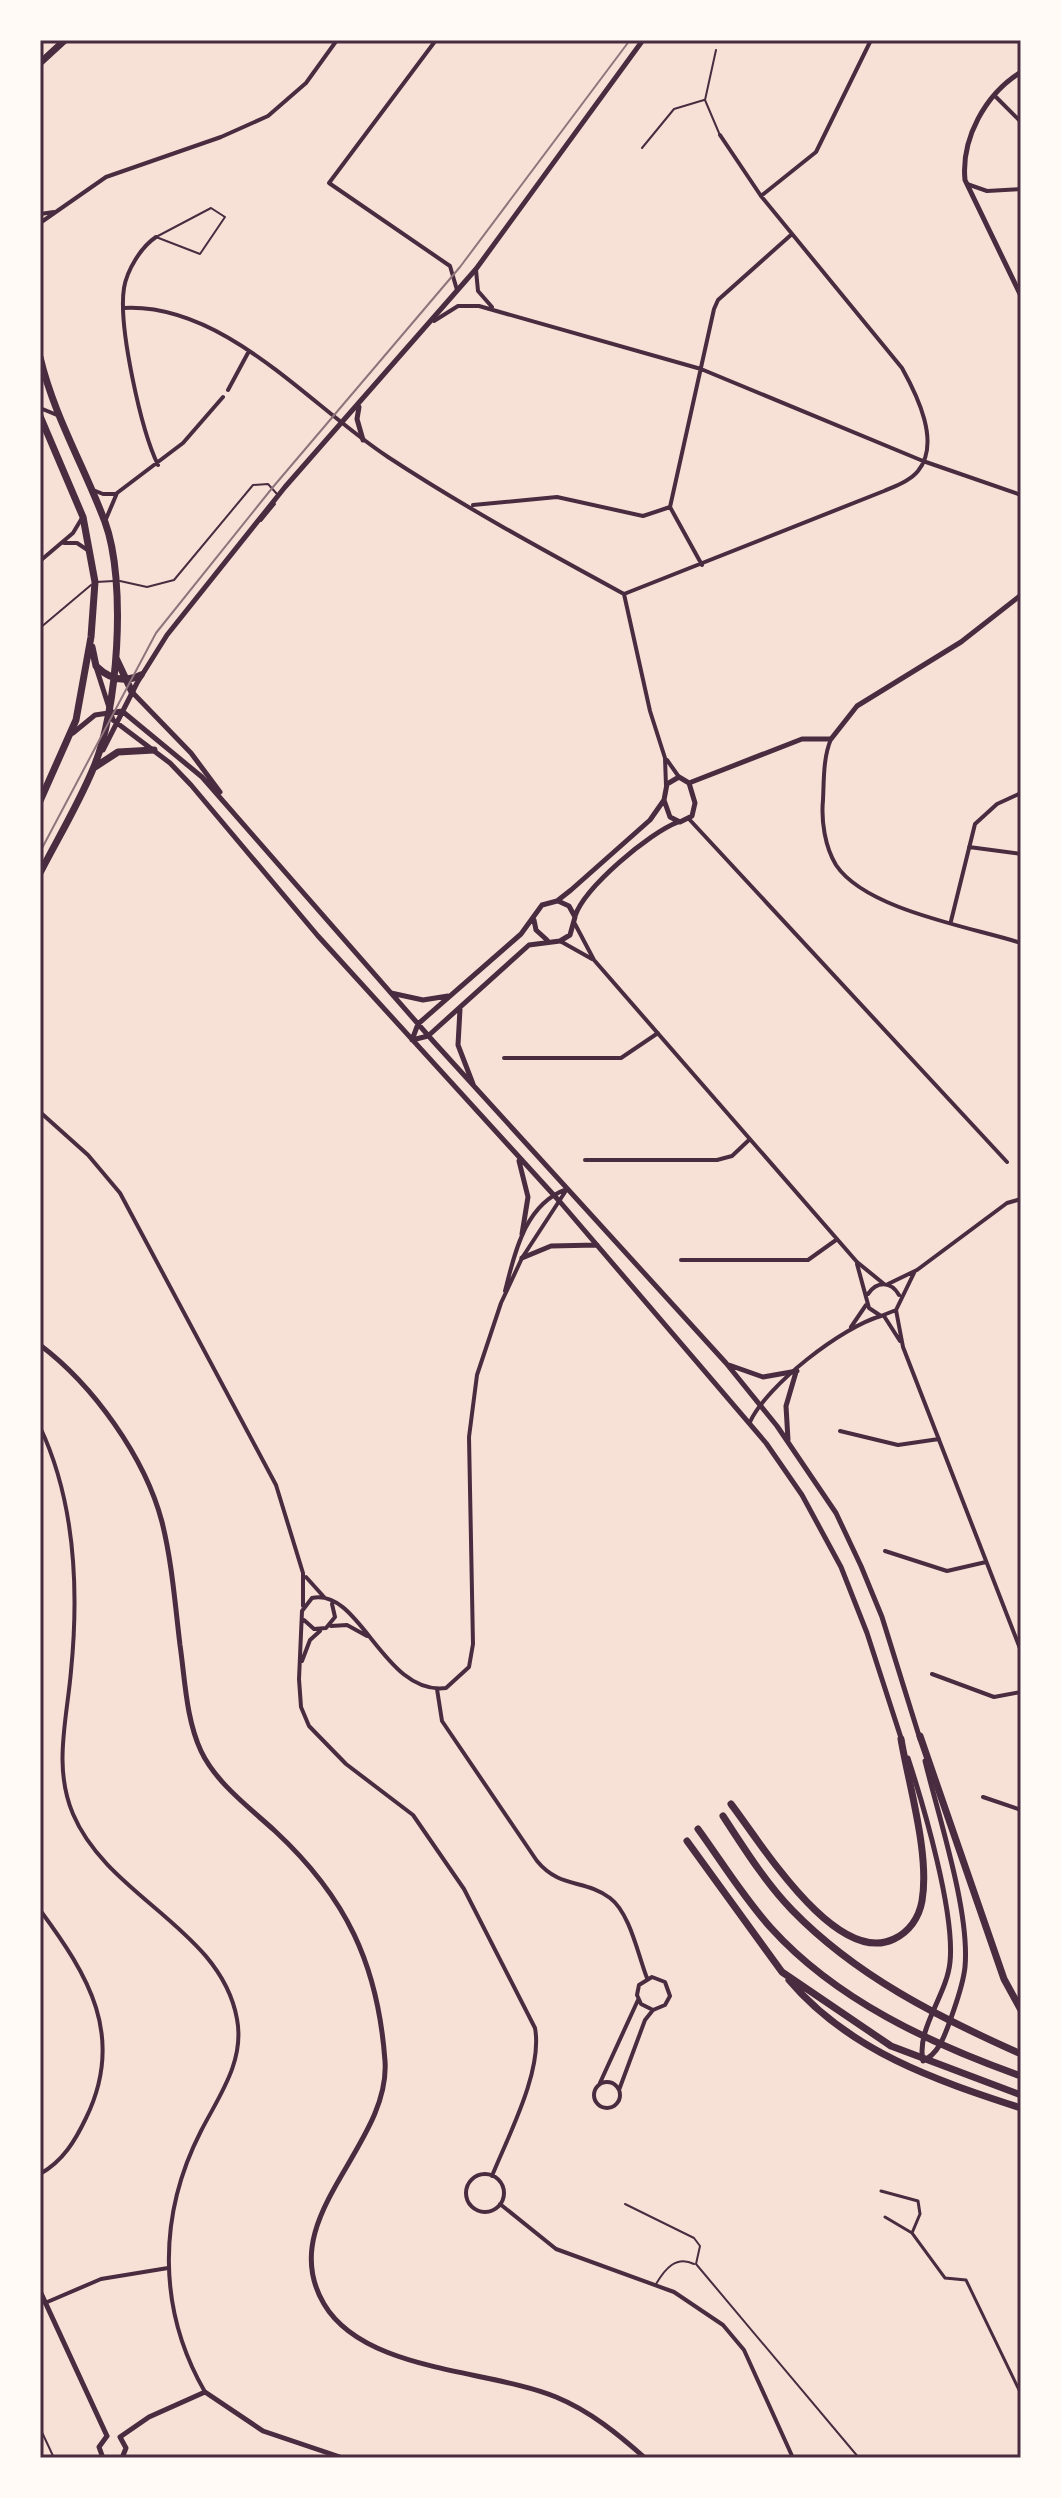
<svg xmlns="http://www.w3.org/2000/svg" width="1061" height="2498" font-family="'Alegreya Sans',sans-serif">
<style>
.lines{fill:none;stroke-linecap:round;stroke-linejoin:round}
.service{stroke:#4a2c40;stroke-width:2}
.pedestrian{stroke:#4a2c40;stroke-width:3}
.minor{stroke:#4a2c40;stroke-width:4}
.tertiary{stroke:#4a2c40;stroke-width:5}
.primary{stroke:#4a2c40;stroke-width:7}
.trunk{stroke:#4a2c40;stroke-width:7}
.tram{stroke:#8f747c;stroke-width:2}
.neatline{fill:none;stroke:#4a2c40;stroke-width:3}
</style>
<rect width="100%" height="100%" fill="#f7e1d7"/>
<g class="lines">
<path class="service" d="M716,50L705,100L719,133
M642,148L674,109L704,100
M211,208L225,217L200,254L156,237Z
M261,521L275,504
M120,581L147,587L174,580L253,485L268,484L277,494
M96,582L114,581
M40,628L91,585
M625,2204L694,2238L700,2246L696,2264L859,2458
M656,2284C665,2269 676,2255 694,2264
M40,2428L54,2458"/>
<path class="pedestrian" d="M881,2191L918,2201L920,2214L912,2233L945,2278L966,2280L1021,2394
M885,2217L912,2233"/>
<path class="minor" d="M436,40L329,183L450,266L457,290
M996,97L1021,122
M967,184L987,191L1021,189
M761,196L816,152L871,40
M40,214L54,212
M40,223L106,177L221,137L268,116L306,83L337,40
M156,237C141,247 127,270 124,288C118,326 141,430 158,465
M476,270L478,291L492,307
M124,308C225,303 311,407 388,457C464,507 545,551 624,594
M434,321L458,306H479L701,369L923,461L1021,495
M228,390L249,351
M40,408L57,415
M93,490L103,494H115
M473,505L557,497L643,516L670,507
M106,519L117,493L183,443L223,397
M64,543H77L89,551
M40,561L73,533L82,518
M702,565L670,507L714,309L718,300L792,234
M624,594L884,491C895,486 910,481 918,471C941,443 917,395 902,368L761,196L720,135
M624,594L650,711L665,758L666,786
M831,739C823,758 824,780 823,800C821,821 825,847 836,865C866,910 971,927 1021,943
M667,760L679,777
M689,819L1007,1162
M969,847L1021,854
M951,921L975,824L997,804L1021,793
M575,924L594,960L857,1262L884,1284
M560,941L592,959
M504,1058H621L658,1033
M40,1112L88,1155L120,1193L276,1485L303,1573V1606
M585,1160H717L732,1156L750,1139
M681,1260H808L836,1240
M857,1264L869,1308L881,1316L896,1310L914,1273
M888,1284L917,1270L1007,1203L1021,1199
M505,1291C515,1252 525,1204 567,1189
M868,1294C877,1281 891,1281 899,1295
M896,1310L903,1347L1021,1651
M884,1316L900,1341
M851,1327L866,1305
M750,1422C767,1385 842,1327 881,1316
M40,1427C75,1501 79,1590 71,1671C67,1719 53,1767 73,1814C108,1897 221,1929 237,2019C245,2061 219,2096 201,2131C158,2215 157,2309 205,2392
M840,1431L898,1445L939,1439
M885,1551L947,1571L986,1562
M306,1577L324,1597
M304,1620L314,1629L326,1628L335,1617L332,1604
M331,1626L347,1625L367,1636
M302,1661L310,1640L320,1631
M932,1674L994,1697L1021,1692
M437,1689L442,1721L537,1861C560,1889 585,1879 610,1898C630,1913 638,1955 647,1978
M983,1797L1021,1810
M40,1910C88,1975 126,2036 86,2118C75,2141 63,2161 40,2174
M594 2095a13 13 0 1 1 26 0a13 13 0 1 1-26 0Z
M599,2085L638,2000
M619,2090L645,2020L653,2010L665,2005L670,1996L665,1982L652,1977L639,1985L637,1995L641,2004L653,2010
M466 2193a19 19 0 1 1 38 0a19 19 0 1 1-38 0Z
M492,2176C508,2136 543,2071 535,2028L464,1889L413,1815L346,1764L309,1726L301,1707L299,1679L302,1611L312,1598C360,1587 384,1696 446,1688L469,1667L473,1644L469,1437L477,1375L501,1303L522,1258L567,1189
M500,2204L556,2249L674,2292L723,2325L744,2350L793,2458
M45,2303L101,2279L168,2268"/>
<path class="tertiary" d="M1021,72C985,94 961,139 965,180L1021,296
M359,407L357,419L363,440
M96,667L113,720L170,763L191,785L318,936L561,1203L766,1443L802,1495L841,1567L867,1633L902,1741
M132,692L191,753L220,792
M73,733L95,715L122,711L202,777L433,1041L726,1363L777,1426L836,1513L861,1566L882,1617L920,1739
M103,750L137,683L167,635L285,487L476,269L643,40
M679,777L689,783L695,803L692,816L680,822L670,817L664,800L667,784Z
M689,783L802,739H831L857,706L961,642L1021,595
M575,916C585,887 649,833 678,822
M534,920L536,930L547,940
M391,993L423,1000L448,996
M460,1009L458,1045L473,1084
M412,1040L418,1024L521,934L542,905L557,901L571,890L650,820L664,800
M412,1040L428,1036L529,945L560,941L570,935L575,917L569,906L558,901
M519,1161L528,1197L522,1234
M522,1258L551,1246L597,1245
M40,1345C93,1385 145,1457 162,1522C172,1562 175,1604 180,1645C185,1679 186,1719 201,1751C216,1783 250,1808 275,1831C346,1897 378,1964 385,2061C391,2146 273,2218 324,2304C364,2372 488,2369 556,2397C590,2411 618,2434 645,2458
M729,1365L763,1377L797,1371
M788,1440L786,1406L796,1372
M908,1758C924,1807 955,1913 950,1962C947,1995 916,2029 923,2061C939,2053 944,2037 950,2021C956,2003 963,1986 965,1967C970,1912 939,1818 925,1761
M40,2291L107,2436
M120,2437L149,2417L205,2392L263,2431L343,2458
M120,2437L126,2448L122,2458
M103,2458L99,2447L107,2436"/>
<path class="primary" d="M40,41L41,40
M40,63L65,40
M40,357C54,416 84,466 105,522C127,581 118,712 93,769C78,805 58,838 40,873
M40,416L83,517L95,582L91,637L76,720L40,801
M92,647L96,666C109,679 124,683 141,675
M116,658L132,692
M95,767L118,752L154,750"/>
<path class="trunk" d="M920,1736L1004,1979L1021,2010
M731,1804C761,1843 836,1967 894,1939C909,1932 919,1918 922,1901C930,1855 909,1786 901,1739
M723,1816C744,1848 765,1882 792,1910C856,1976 938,2017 1021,2054
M698,1829C722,1862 743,1897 771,1928C836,2000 931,2044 1021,2076
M687,1841L782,1972L891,2046L1021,2095
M789,1980C849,2051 935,2080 1021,2108"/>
<path class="tram" d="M40,852L156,633L273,487L460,267L630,40"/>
</g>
<rect width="1061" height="2498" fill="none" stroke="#fffaf5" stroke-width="84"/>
<rect x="42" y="42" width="977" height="2414" class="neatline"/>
</svg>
